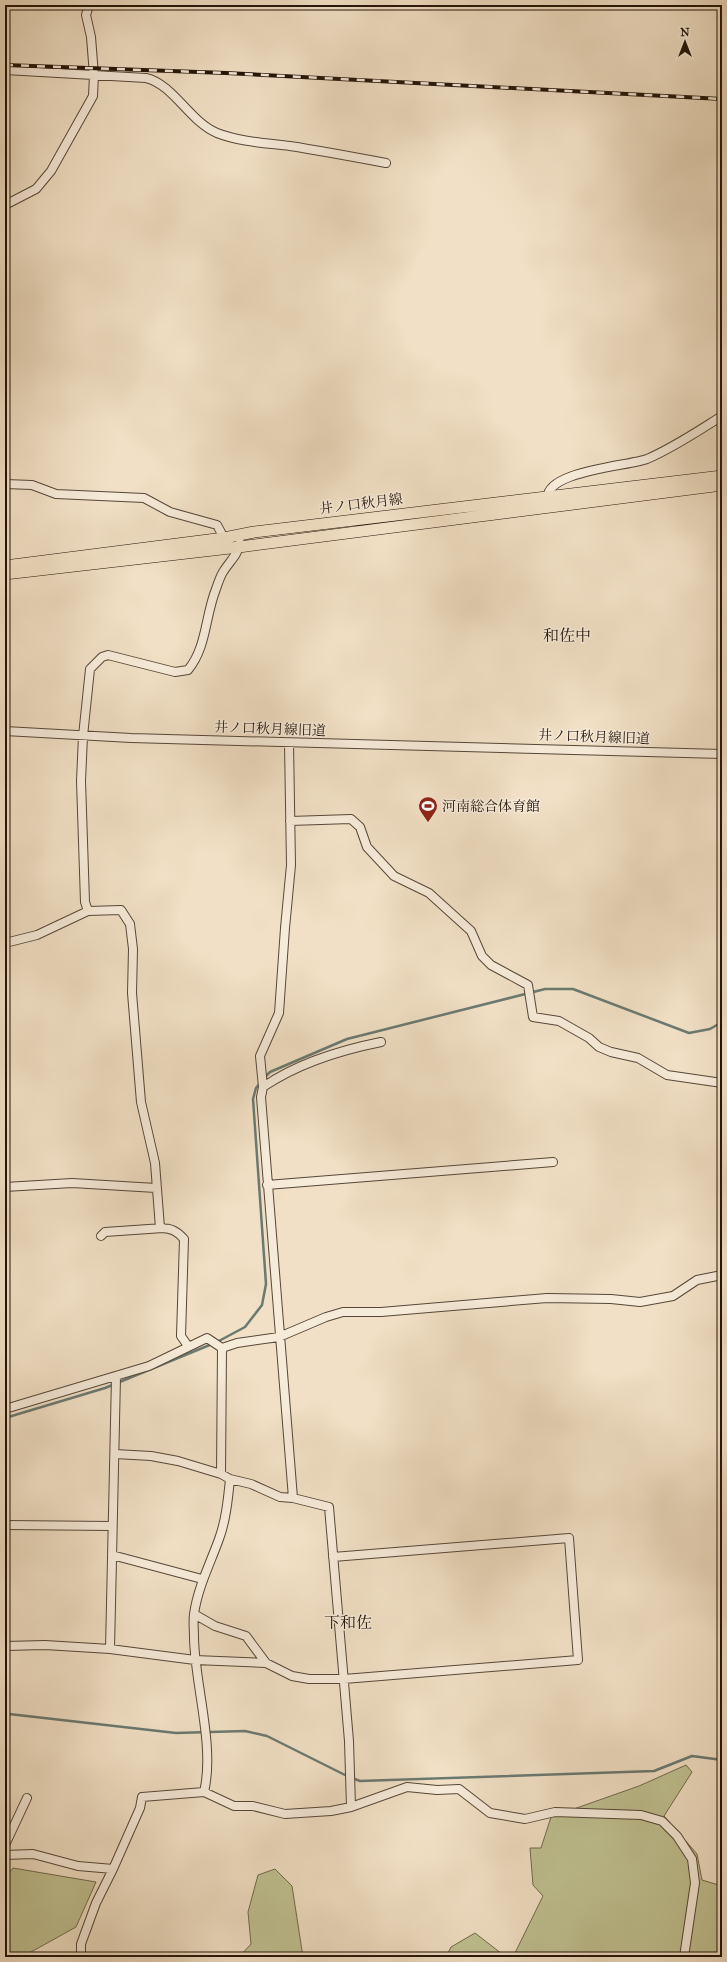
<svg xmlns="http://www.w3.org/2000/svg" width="727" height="1962" font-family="'IM FELL Great Primer','Noto Serif JP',serif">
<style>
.green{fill:#c0c191;stroke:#716a4d}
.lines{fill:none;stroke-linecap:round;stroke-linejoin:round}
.stream{stroke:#6b7971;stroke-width:2.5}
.minor-casing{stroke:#564738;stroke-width:10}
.major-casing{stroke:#221409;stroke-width:12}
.minor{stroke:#f6ebd9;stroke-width:8}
.major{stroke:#f1e0c5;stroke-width:11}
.rail-casing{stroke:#221409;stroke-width:4}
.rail{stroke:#f6ebd9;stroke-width:2.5;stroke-dasharray:8;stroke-linecap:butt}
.labels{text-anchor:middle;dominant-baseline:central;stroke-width:3;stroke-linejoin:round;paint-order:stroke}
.street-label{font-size:14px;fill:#221409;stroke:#f6ebd9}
.poi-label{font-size:14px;fill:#221409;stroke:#f6ebd9;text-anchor:start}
.quarter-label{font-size:16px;fill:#221409;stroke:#f6ebd9}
</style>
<rect width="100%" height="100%" fill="#f1e0c5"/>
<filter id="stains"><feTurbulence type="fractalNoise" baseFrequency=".005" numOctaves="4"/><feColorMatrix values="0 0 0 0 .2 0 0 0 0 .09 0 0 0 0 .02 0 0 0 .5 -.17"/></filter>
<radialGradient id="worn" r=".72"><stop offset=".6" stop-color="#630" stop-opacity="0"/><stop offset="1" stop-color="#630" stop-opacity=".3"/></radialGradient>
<path class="green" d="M686,1765L692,1772L664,1816L697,1854L702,1880L722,1886V1957H513L543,1896L533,1885L530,1848H541L551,1817L639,1786Z
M13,1868L96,1882L76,1927L22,1957H5V1878Z
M275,1869L292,1886L303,1957H239L251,1944L248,1912L258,1875Z
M475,1933L506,1957H446L451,1947Z"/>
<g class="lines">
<path class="stream" d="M265,1077L270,1072L347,1039L545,989H573L689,1033L710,1029L722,1022
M217,1342L245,1327L262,1305L266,1284L253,1099L256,1088L260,1083
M5,1418L105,1388L212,1344
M5,1712L9,1714L176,1733L245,1731L267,1736L347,1776
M352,1778L360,1781L654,1771L692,1756L722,1760"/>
<g class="minor-casing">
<path id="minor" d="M5,70L146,78C173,84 190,122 217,133C240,142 266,143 290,146C322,151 354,157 386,163
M5,205L36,189L51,171L93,96L94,75L91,37L86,15L89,5
M5,484L32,485L56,494L144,498L170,512L217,525L224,538
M548,500C542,471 629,466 647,459C673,448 698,431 722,416
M5,731L131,738L722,754
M290,821L351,819L360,827L367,847L394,876L429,893L471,931L482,956L491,965L528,985L533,1017L559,1021L589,1038L599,1047L611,1052L638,1058L667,1075L722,1083
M88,911L85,902L81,781L83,736L90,669L102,657L108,655L175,672L188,670C207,647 205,616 216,589C218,583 220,577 223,572C229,562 238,555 240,543
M88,911L121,910L130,924L133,949L132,993L141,1102L155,1163L160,1228C171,1228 177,1231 184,1239L181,1336L188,1346
M5,943L37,935L88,911
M263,1087L260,1056L279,1013L285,928L291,865L289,743
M267,1185L553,1162
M5,1187L72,1183L156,1188
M101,1236L105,1232L163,1228
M222,1348L237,1343L279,1337L326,1317L343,1312H381L547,1298L611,1299L640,1302L673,1296L697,1280L722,1275
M5,1409L149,1366L207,1338L222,1348L221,1474
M115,1454L151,1456L178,1461L221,1474L230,1479L251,1484L280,1497L293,1498
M5,1525L112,1526
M112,1555L202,1579
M194,1614L215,1626L246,1636L266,1663
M5,1646L45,1645L110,1649L195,1660L266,1663L292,1676L309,1679H344L578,1660L569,1538L333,1557
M110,1649L116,1377
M204,1792C215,1746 195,1686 194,1638C194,1630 193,1621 194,1614C198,1587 210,1564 219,1539C226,1520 228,1499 230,1479
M351,1807L349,1741L329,1507L293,1498L261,1097L263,1087C298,1063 341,1050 381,1042
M5,1845L27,1798
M5,1855L33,1854L78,1866L113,1869
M81,1957V1944L96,1903L113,1869L140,1808L142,1797L204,1792L234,1806H253L285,1814L331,1811L351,1807L407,1787L437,1790L459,1789L490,1813L525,1819L555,1812L641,1815L662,1821L677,1836L692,1859L695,1883L684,1957"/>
</g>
<g class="major-casing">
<path id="major" d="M5,566L224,538L254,532L722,476
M5,574L239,547L722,485"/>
</g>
<use href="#minor" class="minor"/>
<use href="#major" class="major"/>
<g class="rail-casing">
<path id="rail" d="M5,65L226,73L722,99"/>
</g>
<use href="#rail" class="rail"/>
</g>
<defs>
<g id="stadium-pin" transform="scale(1)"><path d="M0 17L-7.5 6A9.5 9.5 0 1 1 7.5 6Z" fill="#8f2418" stroke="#f6ebd9"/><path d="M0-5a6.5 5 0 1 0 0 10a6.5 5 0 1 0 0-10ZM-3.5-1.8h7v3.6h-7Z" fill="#fff"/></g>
</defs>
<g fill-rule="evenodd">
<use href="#stadium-pin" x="428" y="806"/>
</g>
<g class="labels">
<g class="street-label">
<text transform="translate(361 504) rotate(-7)">井ノ口秋月線</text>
<text transform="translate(270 729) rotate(2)">井ノ口秋月線旧道</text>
<text transform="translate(594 737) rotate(2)">井ノ口秋月線旧道</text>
</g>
<g class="poi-label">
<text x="442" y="806">河南総合体育館</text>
</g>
<g class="quarter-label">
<text x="567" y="635">和佐中</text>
<text x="348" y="1622">下和佐</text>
</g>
</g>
<rect width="727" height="1962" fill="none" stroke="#f1e0c5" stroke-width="20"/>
<rect x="6" y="6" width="715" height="1950" fill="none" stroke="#221409" stroke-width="2"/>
<rect x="10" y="10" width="707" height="1942" fill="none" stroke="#221409"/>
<g transform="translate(685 42)" stroke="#f6ebd9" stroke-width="3" paint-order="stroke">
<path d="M0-3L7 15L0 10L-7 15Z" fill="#221409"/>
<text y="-6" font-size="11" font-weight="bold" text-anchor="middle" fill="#221409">N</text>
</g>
<rect width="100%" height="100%" filter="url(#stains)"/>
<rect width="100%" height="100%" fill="url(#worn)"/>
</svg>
